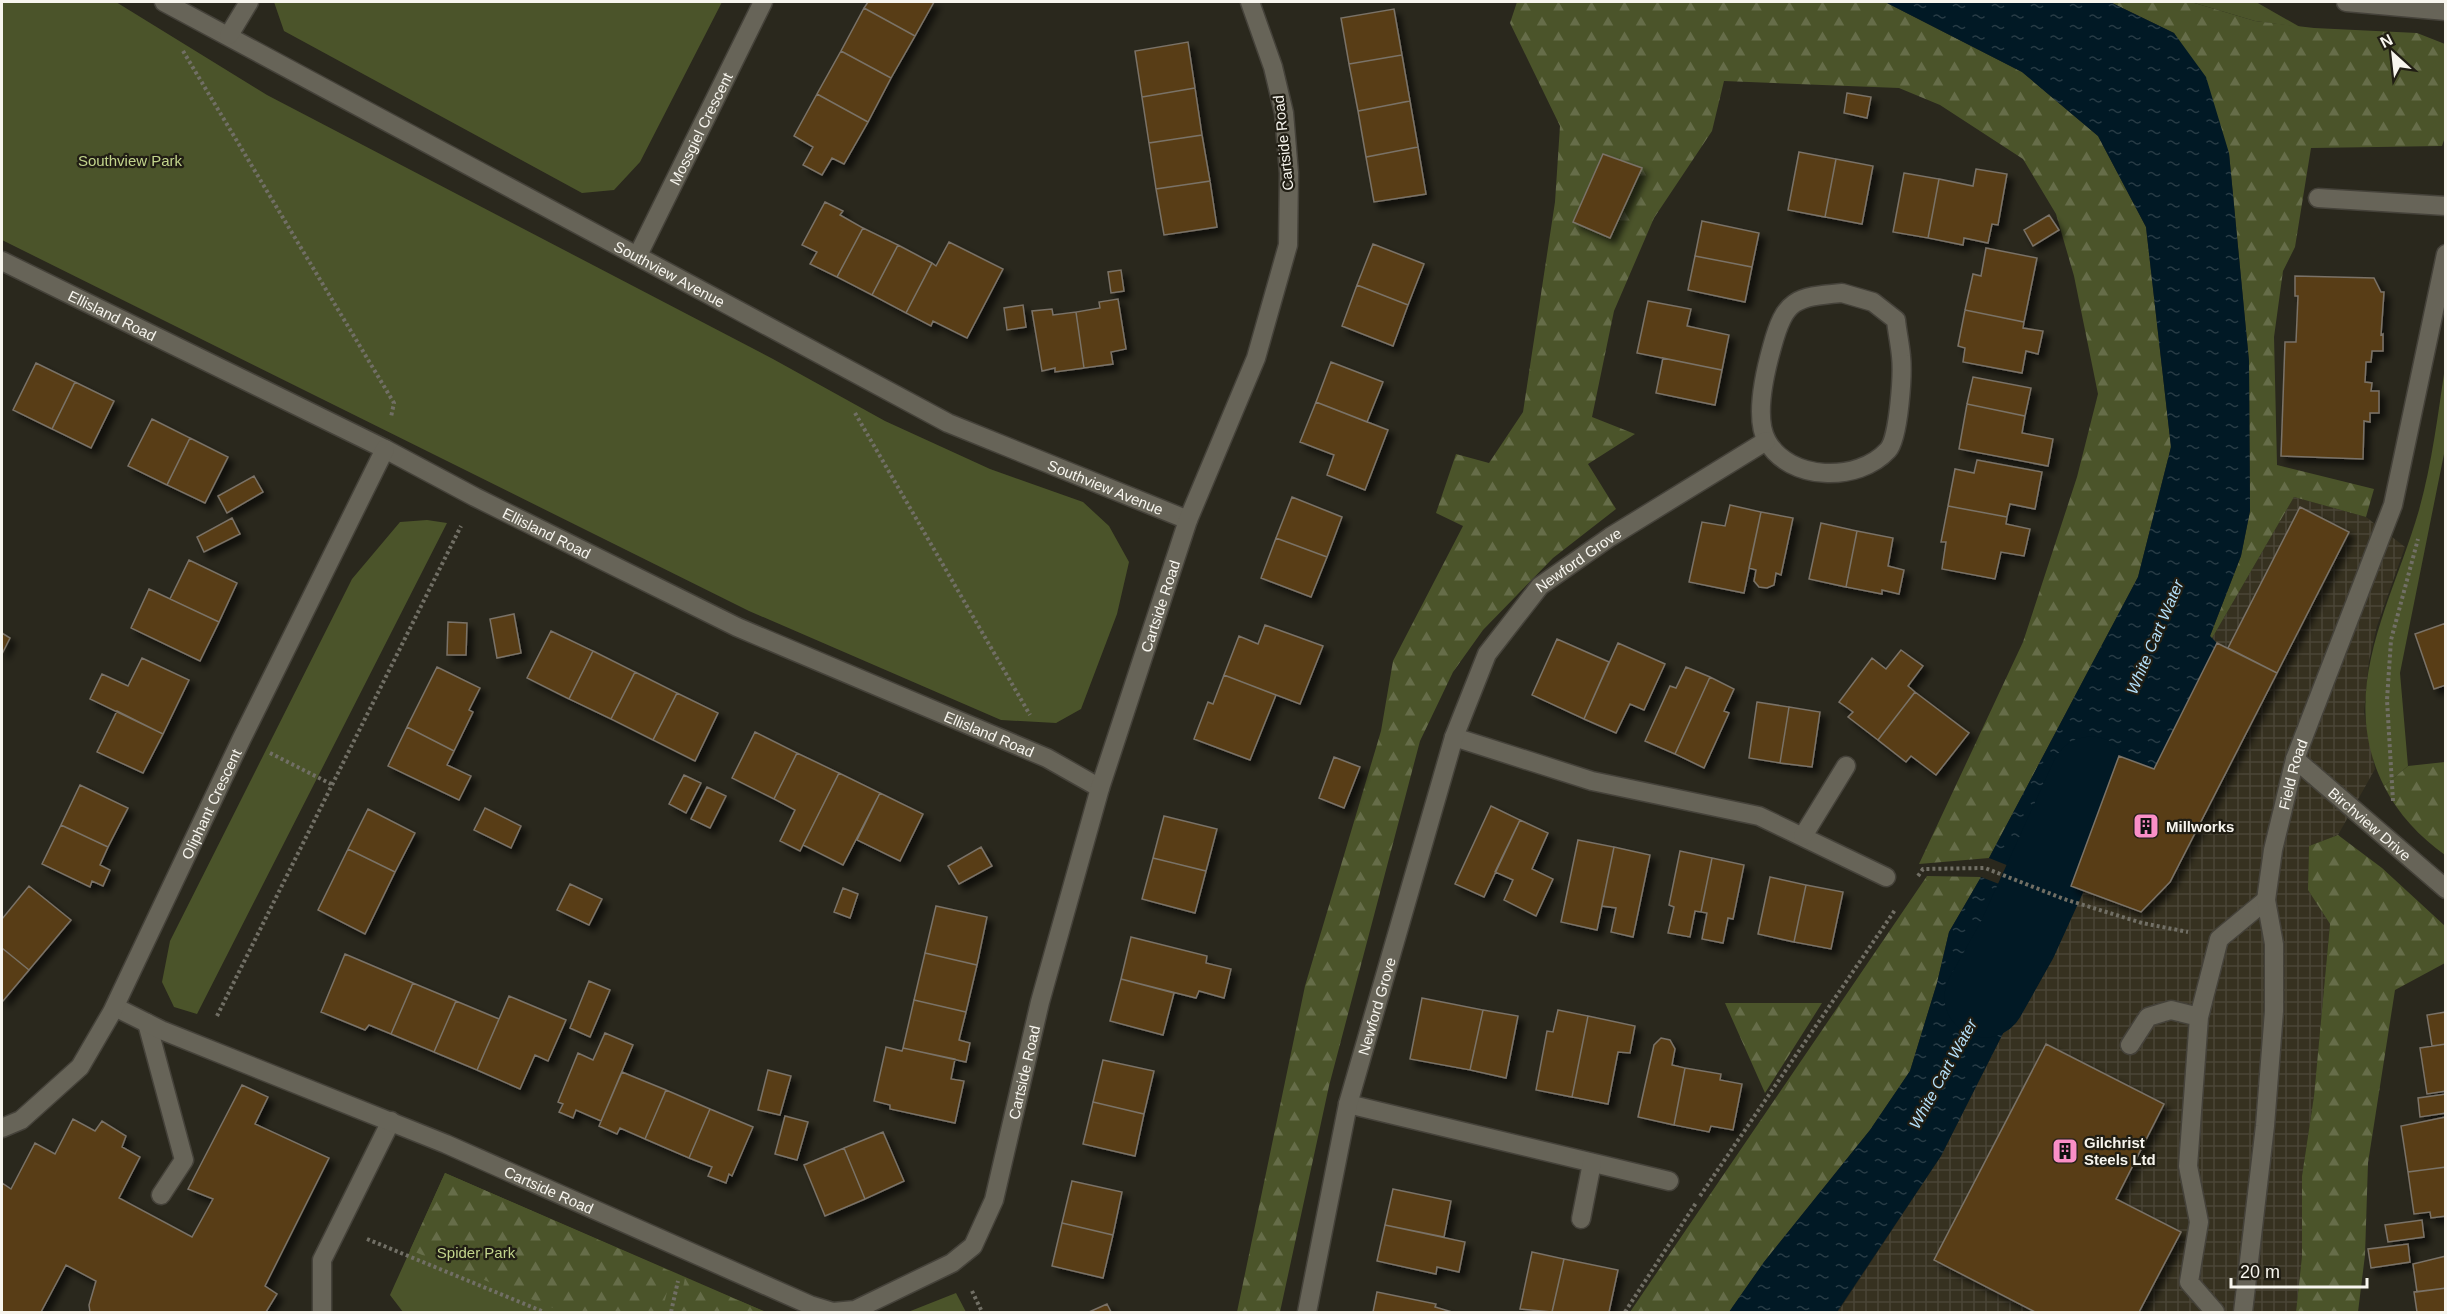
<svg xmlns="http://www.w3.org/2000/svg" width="2447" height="1314" font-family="Arial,sans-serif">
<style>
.industrial{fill:url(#industrial-grid)}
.green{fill:#4b542a}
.forest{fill:url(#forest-firs)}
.water{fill:url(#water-ripples)}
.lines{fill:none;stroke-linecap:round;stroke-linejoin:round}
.river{stroke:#011925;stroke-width:81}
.building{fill:#583e15;stroke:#7a7267;stroke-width:1.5;filter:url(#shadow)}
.service-casing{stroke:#45423a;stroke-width:21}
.minor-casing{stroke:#45423a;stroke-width:21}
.path{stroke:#716f65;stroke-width:4;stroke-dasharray:3 3;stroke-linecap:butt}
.service{stroke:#676458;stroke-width:18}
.minor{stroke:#676458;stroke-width:18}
.labels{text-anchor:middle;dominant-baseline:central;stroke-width:4.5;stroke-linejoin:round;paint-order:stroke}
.street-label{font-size:15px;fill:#f7f5ee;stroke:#211e14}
.park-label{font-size:15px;fill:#c2d48c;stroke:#211e14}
.poi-label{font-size:15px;font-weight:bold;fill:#f7f5ee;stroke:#211e14;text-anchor:start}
.water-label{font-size:16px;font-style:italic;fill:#b4dff9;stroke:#211e14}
</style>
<defs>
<pattern id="industrial-grid" width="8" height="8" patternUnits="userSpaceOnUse" patternTransform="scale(1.5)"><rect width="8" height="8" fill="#363120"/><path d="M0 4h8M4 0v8" fill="none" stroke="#4a4536"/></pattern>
<pattern id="forest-firs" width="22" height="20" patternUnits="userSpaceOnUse" patternTransform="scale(1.5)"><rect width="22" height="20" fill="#4b542a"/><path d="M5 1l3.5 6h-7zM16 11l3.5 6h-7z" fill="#666d49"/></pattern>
<pattern id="water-ripples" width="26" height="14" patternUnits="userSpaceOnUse" patternTransform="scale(1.5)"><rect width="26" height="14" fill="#011925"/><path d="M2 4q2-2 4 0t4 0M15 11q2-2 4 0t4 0" fill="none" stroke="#273b45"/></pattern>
<filter id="shadow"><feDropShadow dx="5.5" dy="5.5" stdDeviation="3" flood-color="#0009"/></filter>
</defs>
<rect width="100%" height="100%" fill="#2a281d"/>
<path class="industrial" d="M2294,497L2366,517L2405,547L2377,626L2369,661L2364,712L2375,769L2338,835L2309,846L2308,890L2330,924L2314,1096L2302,1176V1256L2296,1312H1838L1941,1156L2028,984L2067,889L2071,886L2119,756L2153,769L2217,643L2211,640Z"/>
<path class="green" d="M2,2H116L267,95L773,359L885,421L990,469L1083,502L1109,526L1129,562L1117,614L1081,709L1056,723L1001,720L749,611L2,240Z
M274,2H722L640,162L614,190L582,193L284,31Z
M2191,2H2256L2300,27L2255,21Z
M2445,367V449L2400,673L2408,766L2384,786C2336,691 2393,601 2419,510C2432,463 2438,414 2445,367Z
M427,520L447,523L197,1014L174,1007L162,982L170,941L352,579L400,522Z
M445,1173L766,1312H403L390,1295Z
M956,1293L966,1312H908Z"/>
<path class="forest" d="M1517,2H1885L2022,72L2098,136L2146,227L2171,447L2138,577L1989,858L1919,864L2023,642L2077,477L2098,394L2074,276L2056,214L2023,159L1940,105L1899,88L1724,81L1712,131L1654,218L1614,311L1592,417L1635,434L1588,464L1616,509L1553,558L1483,630L1453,672L1420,741L1329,1086L1280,1312H1237L1305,986L1381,731L1393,661L1463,526L1436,513L1456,454L1489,463L1523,412L1555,202L1560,126L1510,23Z
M2110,2H2191L2255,21L2314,28L2417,33L2445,44L2446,134L2442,146L2311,148L2295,247L2283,271L2274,337L2277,465L2374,489L2366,517L2294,497L2211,640L2210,636L2241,556L2250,511L2249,361L2229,153L2174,33Z
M2445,762H2446L2445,855C2420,837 2398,814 2384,786L2408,766Z
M2338,835L2382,868L2445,926V963L2395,990L2368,1163L2365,1255L2358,1312H2296L2302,1256V1176L2314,1096L2330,924L2308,890L2309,846Z
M1927,876L1981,877L1949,932L1937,983L1910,1071L1870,1130L1764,1262L1729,1312H1630Z
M1725,1003H1822L1765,1093Z
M445,1173L672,1272L662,1312H563L410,1250Z
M685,1278L766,1312H678Z"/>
<path class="water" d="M1885,2H2110L2174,33L2206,77L2229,153L2249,361L2250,511L2241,556L2210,636L2217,643L2154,769L2119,756L2071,886L2067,889L1989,858L2138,577L2171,447L2146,227L2098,136L2022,72Z
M1981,877L2061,908L2028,984L1941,1156L1837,1312H1729L1764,1262L1870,1130L1910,1071L1937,983L1949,932Z"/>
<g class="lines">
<path class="river" d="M1985,997L2017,940L2091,777"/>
</g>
<path class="building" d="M868,2H934L915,36L864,8Z
M864,8L915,36L891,78L841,51Z
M1394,9L1402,55L1349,64L1341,18Z
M1188,42L1195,88L1142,97L1135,51Z
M841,51L891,78L868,122L817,94Z
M1402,55L1410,101L1358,111L1349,64Z
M1195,88L1202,135L1149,143L1142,97Z
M1847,93L1871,97L1867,118L1844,113Z
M817,94L868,122L844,164L832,158L822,175L803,165L813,147L794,136Z
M1410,101L1418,147L1366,157L1358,111Z
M1202,135L1210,181L1156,189L1149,143Z
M1418,147L1426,194L1374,202L1366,157Z
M1799,152L1836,159L1825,217L1788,210Z
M1603,154L1642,168L1610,238L1573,222Z
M1836,159L1873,166L1862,224L1825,217Z
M1976,169L2007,174L1998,225L1992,224L1988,243L1964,238L1963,245L1928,238L1939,179L1973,186Z
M1904,173L1939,179L1928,238L1893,232Z
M1210,181L1217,227L1164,235L1156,189Z
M825,202L843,211L840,215L863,228L837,277L810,264L817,252L802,245Z
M2049,215L2059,230L2033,246L2024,230Z
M1702,221L1759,233L1752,267L1695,256Z
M863,228L898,245L872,295L837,277Z
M949,242L1003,269L967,338L933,321L931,326L906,313L932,263L936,266Z
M1373,244L1424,264L1408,305L1357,285Z
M898,245L932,263L906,313L872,295Z
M1986,248L2037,258L2024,322L1965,310L1973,274L1981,276Z
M1695,256L1752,267L1745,302L1688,290Z
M1121,270L1124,291L1111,293L1108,272Z
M2295,276L2374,278L2381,292H2384L2381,335L2383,334V351H2372L2371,362H2366L2365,382L2372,383L2371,391H2379V413H2370V422L2364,421L2363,459L2281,456L2285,342H2296L2298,296H2295Z
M1357,285L1408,305L1393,346L1342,326Z
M1118,299L1126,349L1111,352L1113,364L1084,368L1076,312L1100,308L1099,302Z
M1648,301L1691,309L1687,326L1729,335L1722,370L1637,353Z
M1023,305L1026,327L1007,330L1004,308Z
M1052,309L1053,315L1076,312L1084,368L1055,372V368L1042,371L1032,311Z
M1965,310L2024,322L2023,328L2043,331L2038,354L2026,351L2022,373L1963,362L1965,348L1958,346Z
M1663,358L1722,370L1715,405L1656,393Z
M1331,362L1383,382L1367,422L1316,402Z
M36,363L75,382L52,429L13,410Z
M1973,377L2031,388L2025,416L1967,404Z
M75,382L114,401L91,448L52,429Z
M1316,402L1388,430L1365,490L1327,475L1334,455L1300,442Z
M1967,404L2025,416L2022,433L2053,439L2048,466L1959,449Z
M152,419L190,438L167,485L128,466Z
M190,438L228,457L205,503L167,485Z
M1977,460L2042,472L2035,509L2010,504L2007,517L1948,506L1955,469L1974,473Z
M254,476L263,492L227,513L218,496Z
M1292,497L1342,517L1327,557L1276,538Z
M1730,505L1761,512L1744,593L1689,582L1702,522L1725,526Z
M1948,506L2007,517L2006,524L2030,529L2024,556L2001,552L1995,579L1942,569L1946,542H1941Z
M2300,507L2349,532L2277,673L2228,648Z
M1761,512L1793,518L1781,575L1776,573L1774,585L1767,588L1759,587L1754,581L1756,570L1749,568Z
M232,518L240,534L204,552L197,537Z
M1821,523L1857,531L1846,587L1809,579Z
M1857,531L1893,538L1888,566L1904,570L1899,594L1882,590V594L1846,587Z
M1276,538L1327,557L1311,597L1261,578Z
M189,560L237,583L219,622L170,599Z
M149,589L219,622L200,661L131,628Z
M514,614L521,653L497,658L490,619Z
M448,622L467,623L466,655H447Z
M2446,623V685L2434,689L2415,634Z
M1265,625L1323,646L1300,704L1224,675L1239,636L1258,644Z
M551,631L593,651L569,699L527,678Z
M2,633L10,638L2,654Z
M1557,639L1609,662L1584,719L1532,695Z
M1618,643L1665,664L1644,710L1630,704L1616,733L1584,719Z
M2217,643L2277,673L2170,882L2141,912L2071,886L2119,756L2154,769Z
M1901,650L1923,666L1908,686L1915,692L1878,740L1848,717L1853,712L1839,702L1872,658L1886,669Z
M593,651L635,672L611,719L569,699Z
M142,658L189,680L163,734L90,699L102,674L128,686Z
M437,667L480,688L469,710L473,712L454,751L407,727Z
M1686,667L1710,677L1675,754L1645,741L1670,686L1676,688Z
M635,672L677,693L653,740L611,719Z
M1224,675L1276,695L1250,760L1194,739L1208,702L1213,704Z
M1710,677L1734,689L1724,711L1729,713L1704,768L1675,754Z
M1915,692L1969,733L1936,775L1911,756L1906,762L1878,740Z
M677,693L718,713L695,761L653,740Z
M1757,702L1789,707L1780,763L1749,758Z
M1789,707L1820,712L1812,767L1780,763Z
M117,711L163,734L143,773L97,752Z
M407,727L454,751L447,765L471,776L459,800L388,766Z
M755,732L797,753L774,799L732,778Z
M797,753L839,773L800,851L780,841L795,810L774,799Z
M1334,757L1360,767L1344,808L1319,798Z
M839,773L880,793L843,865L803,845Z
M684,775L701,783L686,813L669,804Z
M80,785L128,808L108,847L61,825Z
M707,787L726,796L710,828L691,819Z
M880,793L923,814L900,861L857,840Z
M1491,806L1520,820L1484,897L1455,884Z
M485,808L521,826L511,848L474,830Z
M368,809L415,833L395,872L348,849Z
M1164,816L1217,829L1206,871L1153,858Z
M1520,820L1548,833L1532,869L1553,879L1536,916L1504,900L1513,880L1495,872Z
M61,825L108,847L100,865L110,870L103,886L92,881L90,887L42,864Z
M1578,840L1614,847L1597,930L1561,922Z
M981,847L992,866L959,884L948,866Z
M1614,847L1650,855L1633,937L1611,932L1616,908L1602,906Z
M348,849L395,872L365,934L318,910Z
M1680,851L1712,858L1701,912L1695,911L1690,937L1668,933L1674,907L1669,905Z
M1153,858L1206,871L1195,913L1142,899Z
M1712,858L1744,865L1733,919L1728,918L1723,943L1702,939L1707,913L1701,912Z
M1770,877L1806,885L1794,942L1758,934Z
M570,884L602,899L589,925L557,910Z
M1806,885L1843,892L1831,949L1794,942Z
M29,886L71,920L29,970L2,948V919Z
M843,888L858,894L850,918L834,912Z
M936,906L987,917L977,965L925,953Z
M1131,937L1207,956L1206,963L1231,969L1224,998L1199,991L1196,998L1121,979Z
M2,948L29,970L3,1001L2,1000Z
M925,953L977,965L966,1012L914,1000Z
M345,954L413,983L391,1034L369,1025L365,1030L321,1012Z
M1121,979L1174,993L1163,1035L1110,1021Z
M589,981L610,990L590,1037L570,1028Z
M413,983L456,1001L434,1052L391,1034Z
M509,996L566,1020L548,1061L535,1055L520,1089L477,1070Z
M1422,998L1483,1010L1470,1070L1410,1059Z
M914,1000L966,1012L959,1040L970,1043L966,1062L903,1048Z
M456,1001L499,1019L477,1070L434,1052Z
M1483,1010L1518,1016L1506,1078L1470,1070Z
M1558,1010L1588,1016L1572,1097L1536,1090L1547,1031L1553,1032Z
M2446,1012V1044L2432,1046L2427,1015Z
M1588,1016L1635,1026L1630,1053L1618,1052L1608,1104L1572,1097Z
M605,1033L633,1045L601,1121L576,1110L573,1118L559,1112L563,1104L558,1102L578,1053L593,1060Z
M1661,1038L1670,1040L1675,1049L1672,1065L1685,1068L1674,1125L1638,1117L1654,1045Z
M2046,1044L2164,1104L2116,1199L2181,1232L2139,1312H2035L1934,1260Z
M2446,1044V1091L2427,1094L2420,1048Z
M886,1047L902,1051L903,1048L955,1059L951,1079L964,1081L955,1123L890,1109V1105L874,1101Z
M1103,1060L1154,1071L1144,1114L1093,1102Z
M1685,1068L1721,1074L1720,1080L1742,1084L1733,1130L1711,1126L1709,1132L1674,1125Z
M768,1070L791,1076L780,1115L758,1110Z
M622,1072L666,1090L645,1139L620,1128L617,1134L599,1126Z
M242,1085L268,1097L255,1124L329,1158L265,1286L277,1294L266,1312H90L89,1305L96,1281L66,1265L41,1312H2V1183L11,1189L35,1143L55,1154L73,1119L95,1131L102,1121L126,1136L122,1147L140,1157L119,1198L192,1237L213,1199L188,1189Z
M666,1090L710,1109L689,1158L645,1139Z
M2446,1094V1113L2420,1117L2418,1098Z
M1093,1102L1144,1114L1135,1156L1083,1144Z
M710,1109L753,1127L732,1176L729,1174L726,1183L708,1176L712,1167L689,1158Z
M785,1116L808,1122L797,1160L775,1154Z
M2446,1117V1167L2408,1172L2401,1126Z
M883,1132L904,1181L865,1199L844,1148Z
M844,1148L865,1199L825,1216L804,1165Z
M2446,1167V1216L2431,1218L2430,1212L2414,1214L2408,1172Z
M1072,1181L1122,1192L1113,1235L1062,1223Z
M1393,1189L1451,1201L1444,1237L1385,1225Z
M2422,1220L2424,1237L2388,1242L2385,1225Z
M1062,1223L1113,1235L1103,1278L1052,1266Z
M1385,1225L1465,1242L1459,1272L1437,1267L1436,1274L1377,1261Z
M2408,1244L2410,1262L2371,1268L2368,1249Z
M1532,1252L1564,1259L1552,1312L1520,1309Z
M2446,1256V1288L2417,1292L2413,1264Z
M1564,1259L1618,1270L1609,1312H1552Z
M2446,1288V1312H2417L2414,1292Z
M1377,1292L1436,1304L1435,1307L1452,1312H1373Z
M1107,1304L1111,1312H1089Z"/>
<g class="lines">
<g class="service-casing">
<path id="service" d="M2318,198L2446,206
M147,1023L184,1160L161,1195
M2130,1045L2148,1017L2171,1010L2199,1017
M322,1312V1260L391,1121
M2215,1312L2189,1282L2199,1222L2188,1166L2199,1017L2219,939L2266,900"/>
</g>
<g class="minor-casing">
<g id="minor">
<path id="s1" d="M164,2L948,423L1188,520"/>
<path d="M2346,2L2446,11"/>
<path d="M229,35L249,2"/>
<path id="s2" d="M638,255L763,2"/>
<path id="s3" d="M2,261L385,449L475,497L737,627L1047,758L1100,788"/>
<path d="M1842,293L1873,302L1896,320C1897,331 1900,344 1901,356C1903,373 1899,438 1888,450C1858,483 1789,481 1767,441C1754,418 1765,372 1772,347C1785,299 1795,297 1842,293Z"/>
<path d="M1454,737L1592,781L1759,816L1886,877"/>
<path id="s4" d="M2295,759L2446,889"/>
<path d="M1803,836L1846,766"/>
<path id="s5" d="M115,1007L161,1030L446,1144L810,1305L833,1312L855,1310L952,1263L973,1246L994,1200L1040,1002L1100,788L1188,520L1256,358L1288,245L1289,173L1284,113L1273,67L1250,2"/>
<path d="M1348,1104L1669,1181"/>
<path id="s6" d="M2,1128L21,1120L80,1067L112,1012L242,738L385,449"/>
<path d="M1581,1219L1592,1163"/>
<path id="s7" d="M1307,1312L1348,1104L1454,737L1487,654L1540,586L1610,537L1766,441"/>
<path id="s8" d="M2243,1312L2265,1126L2274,1011V944L2266,900L2273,850L2295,759L2393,505L2446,254"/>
</g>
</g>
<path class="path" d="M183,51L394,403L391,417
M855,413L1030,715
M270,753L331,784
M2393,801L2387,700L2391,640L2418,539
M1918,876L1923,869L1985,868L2064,899L2142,923L2188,932
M217,1016L461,526
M1700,1196L1895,910
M367,1239L544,1312
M972,1291L982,1312
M671,1312L678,1281
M1625,1312L1696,1203"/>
<use href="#service" class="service"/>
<use href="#minor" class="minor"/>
</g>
<defs>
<g id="building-square" transform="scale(1.35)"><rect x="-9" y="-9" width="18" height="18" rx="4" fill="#fa8fc7" stroke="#211e14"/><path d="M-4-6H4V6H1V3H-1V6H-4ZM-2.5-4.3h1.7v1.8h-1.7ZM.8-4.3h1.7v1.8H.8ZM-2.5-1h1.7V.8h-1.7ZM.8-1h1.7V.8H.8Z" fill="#111"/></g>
</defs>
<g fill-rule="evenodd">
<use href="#building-square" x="2146" y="826"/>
<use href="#building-square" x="2065" y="1151"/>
</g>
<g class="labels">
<g class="street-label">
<text stroke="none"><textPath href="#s2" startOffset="141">Mossgiel Crescent</textPath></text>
<text transform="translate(1283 143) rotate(-96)">Cartside Road</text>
<text stroke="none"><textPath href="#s1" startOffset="574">Southview Avenue</textPath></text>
<text stroke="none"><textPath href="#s3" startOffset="123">Ellisland Road</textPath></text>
<text stroke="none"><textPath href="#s1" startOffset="1060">Southview Avenue</textPath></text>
<text stroke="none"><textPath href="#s3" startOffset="609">Ellisland Road</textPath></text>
<text stroke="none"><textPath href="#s7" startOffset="816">Newford Grove</textPath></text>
<text stroke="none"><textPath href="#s5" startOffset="1605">Cartside Road</textPath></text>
<text stroke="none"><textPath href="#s3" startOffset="1095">Ellisland Road</textPath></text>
<text stroke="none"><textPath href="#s8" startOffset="543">Field Road</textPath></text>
<text stroke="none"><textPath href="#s6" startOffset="394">Oliphant Crescent</textPath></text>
<text stroke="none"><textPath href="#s4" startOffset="99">Birchview Drive</textPath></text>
<text stroke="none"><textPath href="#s7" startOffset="314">Newford Grove</textPath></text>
<text stroke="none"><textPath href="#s5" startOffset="1119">Cartside Road</textPath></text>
<text stroke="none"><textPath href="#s5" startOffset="471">Cartside Road</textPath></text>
</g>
<g class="park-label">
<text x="130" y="160">Southview Park</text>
<text x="476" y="1252">Spider Park</text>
</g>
<g class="poi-label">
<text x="2166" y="826">Millworks</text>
<text x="2084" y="1142">Gilchrist<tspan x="2084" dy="17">Steels Ltd</tspan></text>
</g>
<g class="water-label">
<text transform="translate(2155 637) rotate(-67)">White Cart Water</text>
<text transform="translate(1943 1074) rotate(-61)">White Cart Water</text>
</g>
</g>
<rect width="2447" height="1314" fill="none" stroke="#f7f5ee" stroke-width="6"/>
<g transform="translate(2393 54) rotate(333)" stroke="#211e14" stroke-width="4.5" paint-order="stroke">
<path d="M0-4.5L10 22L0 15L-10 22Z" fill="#f7f5ee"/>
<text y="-9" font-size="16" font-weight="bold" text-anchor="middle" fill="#f7f5ee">N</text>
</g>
<path d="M2231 1278v9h136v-9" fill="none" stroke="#f7f5ee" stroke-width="3"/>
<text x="2240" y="1278" font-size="18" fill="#f7f5ee" stroke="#211e14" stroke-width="4.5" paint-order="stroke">20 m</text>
</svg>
